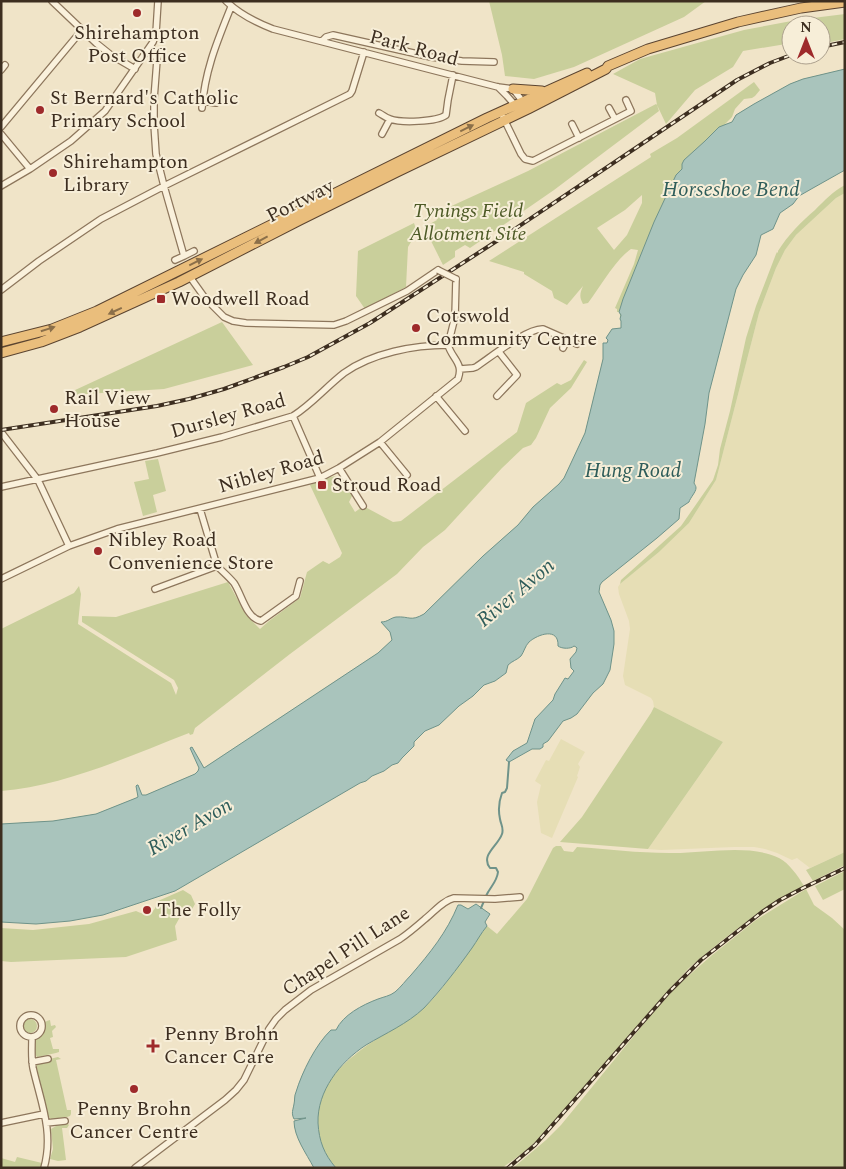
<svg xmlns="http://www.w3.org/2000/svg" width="846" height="1169" font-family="Spectral,serif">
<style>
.farmland{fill:#e6deb5}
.green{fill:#c9cf9b;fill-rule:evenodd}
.water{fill:#a9c4bc;stroke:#6f938a}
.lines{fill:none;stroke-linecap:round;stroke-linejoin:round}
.stream{stroke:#6f938a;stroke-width:2}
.minor-casing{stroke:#8d765c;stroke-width:8}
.trunk-casing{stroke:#5b4430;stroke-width:11}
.minor{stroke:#faf1dc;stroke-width:5.5}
.trunk{stroke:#eabe7c;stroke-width:9}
.rail-casing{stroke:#3d2e20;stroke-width:4}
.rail{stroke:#f7eed8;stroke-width:2;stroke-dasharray:5.5;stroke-linecap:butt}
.minor-bridge-casing{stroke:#8d765c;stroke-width:8;stroke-linecap:butt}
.minor-bridge{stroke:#faf1dc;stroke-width:5.5}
.oneway{fill:#8b6f49}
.poi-dot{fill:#9e2a2b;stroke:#f7eed8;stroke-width:2}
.labels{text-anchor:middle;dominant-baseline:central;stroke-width:4;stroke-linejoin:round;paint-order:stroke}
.poi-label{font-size:20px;fill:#3d2e20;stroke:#f7eed8;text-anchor:start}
.street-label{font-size:20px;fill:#3d2e20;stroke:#f7eed8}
.park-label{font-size:20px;font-style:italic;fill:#4d5a26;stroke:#f7eed8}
.water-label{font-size:21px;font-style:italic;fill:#2f5d5a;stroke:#f7eed8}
</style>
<rect width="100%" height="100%" fill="#f0e4c8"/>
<path class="farmland" d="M845,193V852L810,868L797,858L792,860L777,853L765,849L754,847H734L661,850L648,849L723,742L654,707L653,701L651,698L625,685L623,676L630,629L629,621L619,594L618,587L620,584L659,552L689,523L716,480L759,313L776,268L785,250L796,235L836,198Z
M561,739L585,752L578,764L580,767L577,776L578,777L552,838L541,833L537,802L541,785L535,781L546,760L549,761Z"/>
<path class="green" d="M489,1H706L684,17L574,67L534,79L505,76L502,55Z
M845,14V39L821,44V25H791V51H789L786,44L743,51L733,67L695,90L666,124L657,105L659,111L554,190L470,248L465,245L455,251V257L443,265L424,227L437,220L434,214L528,171L656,104L657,105L655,93L613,74L640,59L744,30L797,20Z
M845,69L617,456L164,839L1,824L53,821L96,814L136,798L138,797L136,786L137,785H138L142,795H146L195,774L198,771L199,768L190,748L192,747L204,768L378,653L392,640L390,632L381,622C387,622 390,618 396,617C410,616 410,622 424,614L483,556L518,525L533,507L559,484L564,478L585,433L603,359V343H607L608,340L606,338L612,329L621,328V321L620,319V315L619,312H617V309L615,308L634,264L638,250L631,249C616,259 600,287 588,303L583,304C579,297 580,293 583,286L567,305L554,298L552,291L524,274V272L489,261L651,157L650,154L677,138L754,82L760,90L755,96L752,98L744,99L735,109L732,117L725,124L732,122L739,113L790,84L803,79ZM642,195V203L627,235L614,250L597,228L625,210Z
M845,185V193L836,198L796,235L785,250L776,268L759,313L716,480L689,523L659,552L620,584L621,580L681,526L713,480L718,465L720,449L730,411L746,338L756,306L776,254L777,252L778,253V251C788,235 801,222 815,210C824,201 833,191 845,185Z
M414,223L417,232L408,247L406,287L365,309L356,296L358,251Z
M222,322L253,365L164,389L70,395L73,391Z
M584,360L587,362L571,388L550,408L536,438L531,445L523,448L502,468L445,530L423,547L397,574L290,654L195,728L193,734L190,735L189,733C130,756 64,786 1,791V629L74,593L79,586L81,594L78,624L171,683L176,695L178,688L174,680L82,622V616L116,617L228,582L246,615L260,629L269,621L300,598L307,572L323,561L329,564L340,557L342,553L310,485C320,481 332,474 342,477L352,492V496L349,502L355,512L365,505L367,508L393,522L401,521L517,432L526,403L557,383L561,385L571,380Z
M158,459L166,491L153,495L157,512L143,516L134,482L149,479L145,461Z
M654,707L723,742L648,849L560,842L582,817L651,713Z
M561,846L564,851L573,852L577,847C607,849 638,853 669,853C702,854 748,843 779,858C789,863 798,876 804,886L769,905L720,942L689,968L657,1003L543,1135L523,1153L502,1168H336C323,1154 319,1142 318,1123C316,1074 363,1048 398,1025C406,1019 416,1014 424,1008C449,984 466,953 487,926L497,934L527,899L553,848L556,846Z
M845,852V865L813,881L806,870Z
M845,871V889L823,900L815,886Z
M806,889L814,905L832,918L845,930V1168H513L546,1140L561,1125L646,1021L677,986L711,956L756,920Z
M183,890L191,895L195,904L191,911L180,917L175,926L177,940L126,957L11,962L1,961V928L33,930L89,924L136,911C148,917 154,914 158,901Z
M23 1026a7 7 0 1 1 14 0a7 7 0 1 1-14 0Z
M50,1020L51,1026L55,1025L56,1027L52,1031L53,1037L50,1038L53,1049H59V1052L56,1053L37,1057L35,1054L34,1039C37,1036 40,1034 42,1031C44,1025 42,1022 50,1020Z
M58,1057L61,1059L56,1060L67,1110H71V1114L70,1116L67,1117L51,1119L48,1116L47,1112L36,1064L37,1062Z
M64,1123H67L69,1125L67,1128H62L66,1160L58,1161L50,1159L53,1149L51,1129L56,1126L55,1124Z
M17,1157L42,1163L40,1168H1V1158L15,1162Z"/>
<path class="water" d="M845,69V170L813,188L799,196L793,204L780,213L773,229L761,235L756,255L743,275L736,289L709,393L705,424L694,483C695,485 696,486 696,488C696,492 690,498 689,502L680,508L679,519L657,538L602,582L600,585L599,592L611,620L614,631V644L610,670L603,684L593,693L577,714L571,718L563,721L548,741L543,744V747L540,749H532L509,762L506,760L513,751L527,743L535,719L553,700L555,694L565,678L568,679L574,671L571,668L570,659L576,652L577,648L576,647L574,646C571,649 562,649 558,646C559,627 538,634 529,642C525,646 524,652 521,656C517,660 512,661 508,665L506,673L495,681L484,685L473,696L459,706L439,725L425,731L414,742V746L402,758L398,763L392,765L384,771L372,776L366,781L360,783L175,891L103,915L70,921L36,924L1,922V824L53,821L96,814L136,798L138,797L136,786L137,785H138L142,795H146L195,774L198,771L199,768L190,748L192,747L204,768L378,653L392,640L390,632L381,622C388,622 390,618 396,617C410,616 410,622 424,614L483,556L518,525L533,507L559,484L564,478L585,433L603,359V343H607L608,340L606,338L612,329L621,328V321L620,319L621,315L619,312L623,299L654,222L676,175L682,169V164L684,160L705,141L719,127L732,122L736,115L754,104L790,84L803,79Z
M476,904L490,914L485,922L487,926C481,933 477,941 472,948C457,969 441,990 424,1008C407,1024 386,1033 366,1045C340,1062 317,1091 318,1123C319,1141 324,1154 336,1168H314C306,1153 294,1137 294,1121L306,1118L294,1119C291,1113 293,1110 294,1104C295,1100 294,1096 296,1092C302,1072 316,1044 331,1030H336C343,1015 362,1005 378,999C383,997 390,996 395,992C401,987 406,980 411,975C430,953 447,932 458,905H461L468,909Z"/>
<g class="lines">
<path class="stream" d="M486,896C490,887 497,882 498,872L496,868H490C480,855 498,846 502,834C504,828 501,825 500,819C498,810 499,801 502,793L505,792L507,788L509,762
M481,908L484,901"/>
<g class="minor-casing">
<path id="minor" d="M52,1L96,43L111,55L135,69
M226,1C239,14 255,22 273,29L498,87L513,89L524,103
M322,41L326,37L333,35L431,57L462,61L494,62
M151,46L157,60L154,99V124L156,154L164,186L184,256L175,260
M1,70L5,65
M498,87L507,96L521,112
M203,101L216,103
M202,108C205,70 217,42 231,7
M609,108L615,119
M379,113C383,115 386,118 390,119C401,123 437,122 446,115L448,100L453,75
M503,117L521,154L525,159L533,161L631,111L626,100
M572,124L579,138
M1,127L82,30
M1,134L30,169
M382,134L390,119
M1,186L30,169L71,141L105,111L153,42L156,33L158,1
M184,256L194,251
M190,277L205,298L224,317L233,321L246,323L289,324L334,325L346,321L407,291L438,270
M1,290L39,261L101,219L164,186L350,94L352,91L364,52
M563,348L567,340
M460,369L473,368L476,367C491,357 527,328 543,329L577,344
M436,396L465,431
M497,396L517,375L499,352
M293,416L320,478
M1,432L38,480L69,546
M380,442L407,475
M339,468L363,506
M1,487L157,453L222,437L293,416C312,404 326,387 344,373C372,353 414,345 448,345
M217,566C222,571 229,577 234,583C242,595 246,618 261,621L296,596L300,581
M1,579L69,546L117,529L320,478L339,468L380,442L458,379C464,363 452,359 448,345L455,317L456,279
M155,589L217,566L200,509
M20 1026a11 11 0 1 1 22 0a11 11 0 1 1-22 0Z
M32,1037C32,1047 31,1058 33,1068C41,1103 54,1132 44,1168
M32,1062L48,1059
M1,1123L44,1114
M46,1123L65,1121
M135,1168L225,1100L236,1090L244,1080L269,1029L276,1019L285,1010L311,990L400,939C409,933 417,926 425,919C434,912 442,901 454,898L495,899L520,897"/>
</g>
<g class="trunk-casing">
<path id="trunk" d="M513,89L542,91
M1,342L52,329L97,311L487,118L587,73
M1,353L41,342L80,327L179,282L300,220L397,172L528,109L606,69L608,66L648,49L738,22L801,8L845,2"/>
</g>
<use href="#minor" class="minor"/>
<use href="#trunk" class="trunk"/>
<g class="rail-casing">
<path id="rail" d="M821,47L845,42
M1,430L157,406L189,399L224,389L284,367L308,357L370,323L506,235L737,80L770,63L791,55
M508,1168L535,1145L669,992L701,960L762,912L780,900L803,888L845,868"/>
</g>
<use href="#rail" class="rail"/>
<g class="minor-bridge-casing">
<path id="minor-bridge" d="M438,270L456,279"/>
</g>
<use href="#minor-bridge" class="minor-bridge"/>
</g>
<defs><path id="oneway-solid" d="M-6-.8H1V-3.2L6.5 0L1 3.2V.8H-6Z" transform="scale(1.25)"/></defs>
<g class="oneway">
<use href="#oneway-solid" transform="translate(467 128) rotate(-26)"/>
<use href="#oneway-solid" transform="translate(261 240) rotate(152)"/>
<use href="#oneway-solid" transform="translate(196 262) rotate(-26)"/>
<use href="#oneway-solid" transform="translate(115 311) rotate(155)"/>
<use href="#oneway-solid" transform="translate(48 329) rotate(-17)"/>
</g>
<g class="poi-dot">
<circle cx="137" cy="13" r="5"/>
<circle cx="40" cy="110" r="5"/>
<circle cx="53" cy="173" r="5"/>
<rect x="156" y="294" width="10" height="10" rx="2.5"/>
<circle cx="416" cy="328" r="5"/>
<circle cx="54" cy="409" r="5"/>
<rect x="317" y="480" width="10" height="10" rx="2.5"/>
<circle cx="98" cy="551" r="5"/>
<circle cx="147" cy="910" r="5"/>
<path d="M150.5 1038.5h5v5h5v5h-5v5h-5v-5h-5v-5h5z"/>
<circle cx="134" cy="1089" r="5"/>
</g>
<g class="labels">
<g class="poi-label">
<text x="137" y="33" text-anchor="middle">Shirehampton<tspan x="137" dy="23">Post Office</tspan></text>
<text x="50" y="98">St Bernard's Catholic<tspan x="50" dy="23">Primary School</tspan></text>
<text x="63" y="162">Shirehampton<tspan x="63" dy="23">Library</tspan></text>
<text x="171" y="299">Woodwell Road</text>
<text x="426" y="316">Cotswold<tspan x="426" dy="23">Community Centre</tspan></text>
<text x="64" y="398">Rail View<tspan x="64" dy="23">House</tspan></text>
<text x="332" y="485">Stroud Road</text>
<text x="108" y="540">Nibley Road<tspan x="108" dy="23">Convenience Store</tspan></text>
<text x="157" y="910">The Folly</text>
<text x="164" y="1034">Penny Brohn<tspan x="164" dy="23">Cancer Care</tspan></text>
<text x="134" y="1109" text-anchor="middle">Penny Brohn<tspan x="134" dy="23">Cancer Centre</tspan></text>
</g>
<g class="street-label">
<text transform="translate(414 48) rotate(15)">Park Road</text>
<text transform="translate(300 201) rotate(-27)">Portway</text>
<text transform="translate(228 416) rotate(-16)">Dursley Road</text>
<text transform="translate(271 472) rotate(-16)">Nibley Road</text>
<text transform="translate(346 951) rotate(-33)">Chapel Pill Lane</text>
</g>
<g class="park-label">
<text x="468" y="211">Tynings Field<tspan x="468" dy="23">Allotment Site</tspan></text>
</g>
<g class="water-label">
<text x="731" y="190">Horseshoe Bend</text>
<text x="633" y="471">Hung Road</text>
<text transform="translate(516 593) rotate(-40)">River Avon</text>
<text transform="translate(190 827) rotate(-30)">River Avon</text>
</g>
</g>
<rect width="846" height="1169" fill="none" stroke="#3d2e20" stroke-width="5"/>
<g transform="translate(806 40)"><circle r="24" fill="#f7eed8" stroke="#ada18e"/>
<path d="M0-4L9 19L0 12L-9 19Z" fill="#9e2a2b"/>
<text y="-8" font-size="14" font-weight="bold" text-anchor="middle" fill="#3d2e20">N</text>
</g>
</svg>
